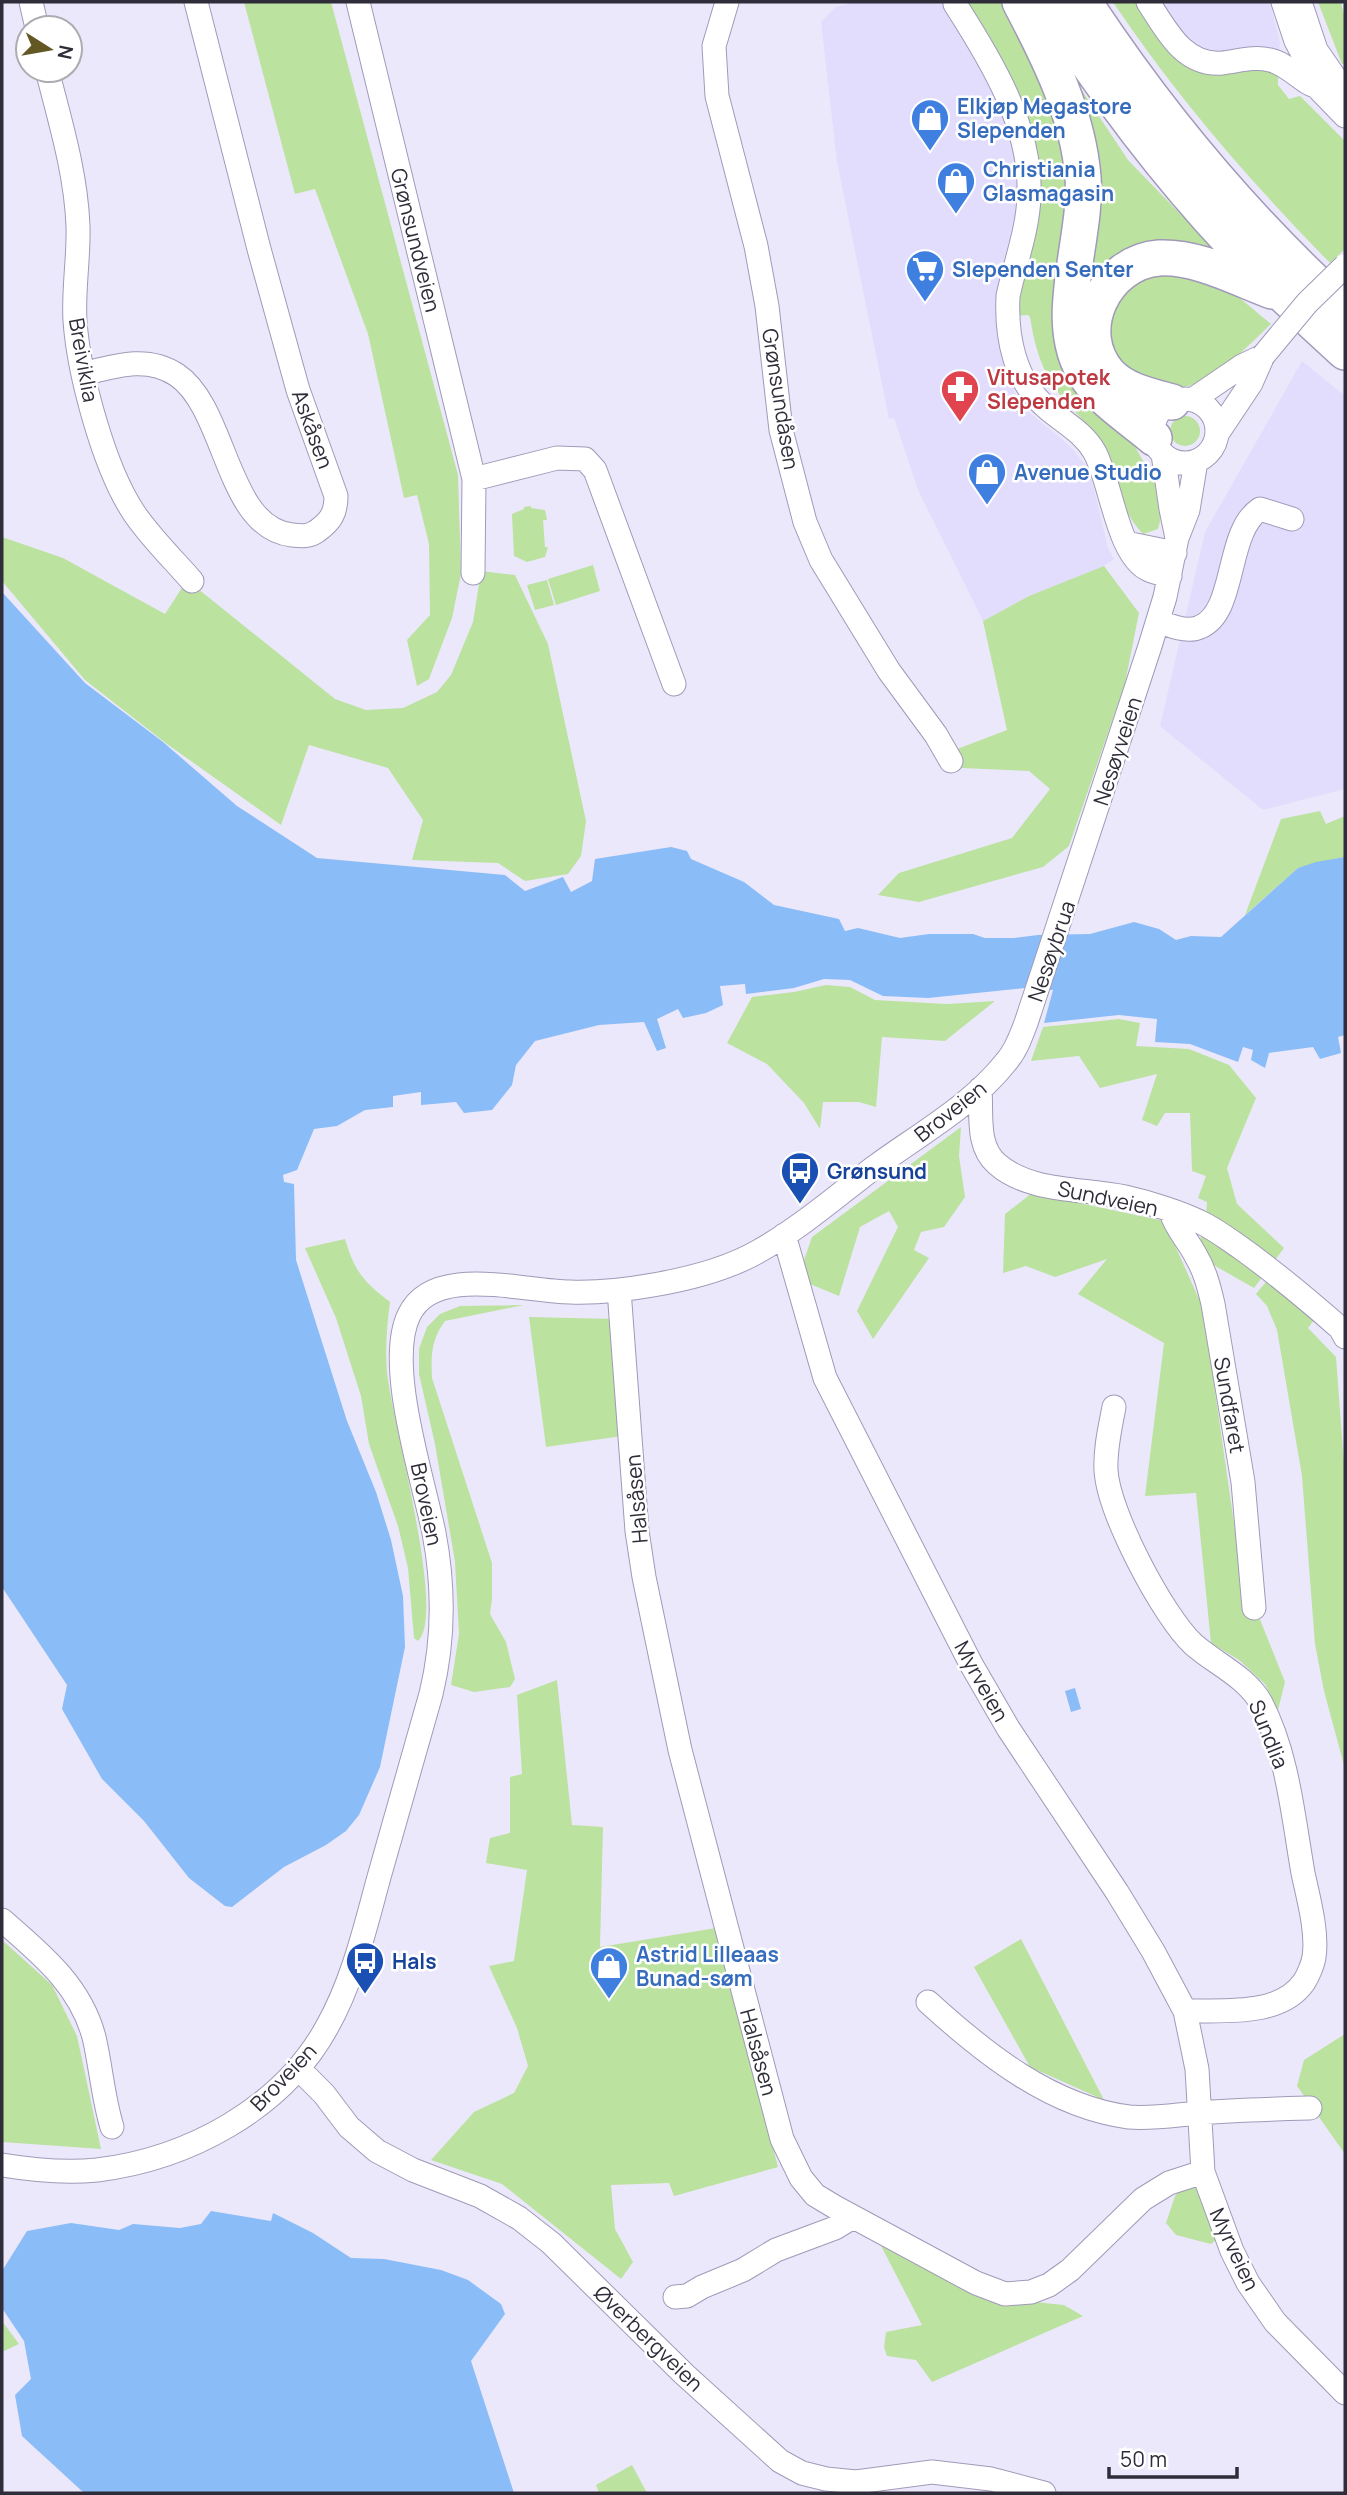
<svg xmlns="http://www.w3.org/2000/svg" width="1347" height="2495" font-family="Manrope,sans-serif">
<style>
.built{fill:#e3ddfd}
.green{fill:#bbe29f}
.water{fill:#8abcf7}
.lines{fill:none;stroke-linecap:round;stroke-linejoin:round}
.minor-casing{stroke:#a09ab8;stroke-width:25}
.highway-casing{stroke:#a09ab8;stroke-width:38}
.minor{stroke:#fff;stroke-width:23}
.highway{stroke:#fff;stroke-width:35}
.minor-bridge-casing{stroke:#a09ab8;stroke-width:25;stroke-linecap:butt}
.minor-bridge{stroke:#fff;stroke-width:23}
.labels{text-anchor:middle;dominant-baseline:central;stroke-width:5;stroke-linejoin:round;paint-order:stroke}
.shop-label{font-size:21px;font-weight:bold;fill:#366cbe;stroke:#fff;text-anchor:start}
.street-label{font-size:21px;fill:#2f2d39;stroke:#fff}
.health-label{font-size:21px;font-weight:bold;fill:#be3a42;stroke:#fff;text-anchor:start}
.transit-label{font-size:21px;font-weight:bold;fill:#164399;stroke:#fff;text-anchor:start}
</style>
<rect width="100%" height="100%" fill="#ece8fb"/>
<path class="built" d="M853,2H967L975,15L996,94L1016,153L1020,190L1015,234L996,310L1005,357L1015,393L1025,409L1070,446L1087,467L1092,480L1108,548L1114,559L1104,566L1029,596L983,621L918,490L894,418L889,419L837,162L821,22L836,7Z
M1142,2H1270L1280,42L1278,69L1221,70Z
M1302,361L1345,396V789L1263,810L1160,726L1205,532Z"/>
<path class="green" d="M244,2H331L458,475L461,574L452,618L429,679L417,686L407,640L430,615L429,544L417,495L404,498L368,334L315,189L295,194Z
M967,2H1009L1071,154L1061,306L1125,429L1159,489L1160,521L1158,529L1143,534C1116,506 1112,465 1093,433C1086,421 1073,411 1064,400C1043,375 1035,349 1030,317L1028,315L1014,316L1032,231L996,51Z
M1113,2H1142L1175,51L1278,69V85L1289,99L1300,96L1345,141V249L1330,263C1249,180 1178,99 1113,2Z
M1318,2H1341L1345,19V64H1342Z
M1069,71L1128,160L1217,252L1090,290Z
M1162,265L1230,290L1271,324C1250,344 1205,392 1173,387C1156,384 1133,372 1116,366L1104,308L1110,297Z
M1170 431a15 15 0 1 1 30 0a15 15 0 1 1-30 0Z
M531,506V508L545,510L547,520H543L545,547H548L545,557L527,562L514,556L512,514L524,509V507Z
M2,537L63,558L165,614L187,580L335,699L366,710L403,708L437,692L451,675L473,622L481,571L515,575L548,644L586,821L581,856L568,874L525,881L498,863L412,860L423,820L388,768L309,745L281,825L167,744L85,680L2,581Z
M593,565L600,591L556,605L548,579Z
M1104,566L1139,613L1125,683L1069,846L1043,867L919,902L878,895L899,873L1012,838L1050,789L1029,771L962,768L952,751L1007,730L983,621L1029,596Z
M547,580L554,605L535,610L527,585Z
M1320,811L1326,824L1345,816V857L1298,868L1245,915L1281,819Z
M826,985L850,987L875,1000L947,1004L995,1001L945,1041L882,1037L876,1107L859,1102H823L820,1129L804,1103L767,1064L727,1043L752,997L794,992Z
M1119,1019L1140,1023L1136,1046L1189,1049L1229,1065L1256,1098L1227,1168L1237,1204L1284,1248L1254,1288L1196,1255L1206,1218L1207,1202L1198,1198L1206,1176L1192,1171L1190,1113H1165L1157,1126L1142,1120L1157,1074L1100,1088L1079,1056L1031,1061L1043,1027Z
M961,1127L959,1156L965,1197L944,1227L921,1232L914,1250L929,1258L873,1339L857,1311L898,1227L889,1211L860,1227L839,1296L805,1282L804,1260L812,1237Z
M1032,1193L1164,1221L1203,1308L1241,1572L1285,1682L1278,1710L1265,1684L1239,1660L1211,1643L1196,1493L1145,1496L1164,1343L1078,1294L1107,1259L1055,1277L1026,1266L1003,1273L1005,1214Z
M345,1239C355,1272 363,1281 390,1302C387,1325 385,1349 387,1372C391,1417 447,1615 418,1641L414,1638L408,1568L398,1526L369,1444L361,1396L336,1318L305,1248Z
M1269,1278L1314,1320L1308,1328L1336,1357L1345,1478V1769L1324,1691L1315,1644L1302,1476L1277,1330L1267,1306L1256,1294Z
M524,1305L445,1321C431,1340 431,1355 432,1378L492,1563V1599L490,1614L506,1642L515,1679L510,1687L474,1692L451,1685L459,1634L455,1562L435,1444L419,1374V1349L427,1327L440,1314L460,1306Z
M529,1317L616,1319L622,1436L546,1447Z
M557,1680L572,1825L603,1827L600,1947L716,1928L778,2167L674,2196L669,2183L611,2185L615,2229L633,2262L621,2279L502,2184L431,2160L474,2112L514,2093L528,2066L517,2028L489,1966L514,1961L527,1870L486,1863L490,1838L510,1833V1777L522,1774L517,1695Z
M1021,1939L1104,2100L1030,2067L974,1967Z
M2,1940L52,1985L77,2036L101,2149L2,2142Z
M1345,2034V2154L1297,2086L1304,2060Z
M1194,2186L1202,2195L1216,2240L1211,2244L1176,2235L1166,2223L1175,2196L1182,2187Z
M878,2240L1007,2299L1064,2305L1083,2316L932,2382L916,2360L887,2356L884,2347L886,2332L922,2325Z
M2,2321L19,2344L4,2351L2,2349Z
M632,2465L647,2493H599L596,2485Z"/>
<path class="water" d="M2,592L85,683L163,742L237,806L317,858L505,875L525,891L563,877L571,892L592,881L595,859L671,847L687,851L691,859L744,882L774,905L839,919L845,931L858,928L900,938L929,934H973L985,938H1014L1038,935L1090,934L1134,922L1159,929L1176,940L1191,936L1221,937L1298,868L1316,862L1345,857V1035L1338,1037L1341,1053L1320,1059L1313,1047L1269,1053L1265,1068L1251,1060L1253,1050L1243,1047L1238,1062L1190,1044L1155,1042L1157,1019L1119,1015L1044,1023L1053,990L1025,988L928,998L883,996L850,980L824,979L794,988L746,994L745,984L720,986L723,1005L706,1013L683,1018L678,1009L657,1019L666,1048L657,1051L644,1022L599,1025L535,1041L516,1065L512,1085L492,1110L464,1113L456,1102L421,1105V1092L393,1096V1107L365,1110L337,1126L314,1129L297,1170L283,1175L284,1182L294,1184L296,1260L347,1421L376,1492L391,1540L403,1596L405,1647L380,1767L359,1815L346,1831L326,1845L284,1867L232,1907L225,1906L189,1878L144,1821L102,1779L62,1709L67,1685L2,1587Z
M1075,1688L1081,1709L1071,1712L1065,1691Z
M211,2211L271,2221L273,2213L313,2233L351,2258L384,2259L441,2270L468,2280L501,2304L505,2314L471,2361L514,2493H84L22,2436L15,2395L31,2379L24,2341L2,2308V2271L27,2231L71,2223L119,2230L133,2224L180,2228L201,2224Z"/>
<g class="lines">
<g class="minor-casing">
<path id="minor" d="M31,2L37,28
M358,2L474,479L473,573
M727,2L714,46L717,96L756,246L767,306L781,430L805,522L821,560L889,671L936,735L951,761
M1148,2C1166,29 1183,66 1222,63C1239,61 1254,56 1270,60C1288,64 1304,84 1316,86
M1283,2L1296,41L1316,79V86L1345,116
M1300,2L1316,50L1345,92
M955,4C991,60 1032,127 1029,196C1028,230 1015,263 1008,296C1006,336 1014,381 1047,408C1063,422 1083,432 1094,451C1111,480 1117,556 1149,570C1156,573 1163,574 1170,576
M47,70C60,121 76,173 78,226C79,258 73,290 75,321C79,375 104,468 134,513C151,538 173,559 192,581
M83,374C115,366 147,355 177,375C227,409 226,528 292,535C301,536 309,537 317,531C331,521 336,513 336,496L298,390L259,249L196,2
M1153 431a32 32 0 1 1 64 0a32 32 0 1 1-64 0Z
M1192,400L1242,366L1263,356
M1217,434L1251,383L1263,356
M1163,454L1171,509L1177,538
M474,479L557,458L585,459L595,470L674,684
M1126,543L1175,553
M1158,621C1170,626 1188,633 1200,627C1237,612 1225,532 1260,509L1292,519
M980,1089C982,1115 976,1146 997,1164C1030,1193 1084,1188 1125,1197C1147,1202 1180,1212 1200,1222C1215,1229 1228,1239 1241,1248C1276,1273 1308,1300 1340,1328L1345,1337
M1171,1212C1176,1229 1188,1240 1196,1256C1205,1271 1209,1287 1213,1304L1243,1482L1254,1608
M784,1235L825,1378L971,1664L1008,1728L1117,1892L1153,1951L1185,2011L1197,2069L1203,2172L1232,2251L1248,2283L1275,2322L1345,2393
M619,1290L637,1531L644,1577L680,1750L782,2139L801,2178L815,2195L835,2207L976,2283L1005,2294L1031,2292L1049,2285L1070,2270L1143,2199L1169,2183L1203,2172
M1114,1407C1110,1428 1105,1449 1106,1470C1108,1512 1163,1616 1193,1644C1214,1663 1247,1677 1261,1703C1288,1755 1293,1816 1303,1873C1308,1897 1318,1932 1314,1957C1313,1964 1308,1976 1304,1982C1280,2017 1222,2010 1185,2011
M2,1920C41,1954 80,1985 94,2037C101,2067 103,2098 112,2127
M928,2002C984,2053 1051,2107 1129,2117C1152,2119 1175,2115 1198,2113C1235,2110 1273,2109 1310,2108
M298,2068L324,2094L349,2127L377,2151L413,2170L480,2196L519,2218L551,2243L684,2374L780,2461L802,2473L826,2479L856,2482L932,2472L991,2479L1044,2493
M2,2165C32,2170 66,2173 97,2170C188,2159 282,2109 327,2027C353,1981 365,1928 379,1877C396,1816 414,1755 431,1694C444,1641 444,1586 434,1533C423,1478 385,1364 409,1315C433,1263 524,1292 570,1292C597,1293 625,1290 653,1285C688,1279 728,1269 759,1251C800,1228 838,1195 876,1166C920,1134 972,1105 1006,1062C1016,1051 1021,1036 1026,1023L1150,646L1165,597L1177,538L1188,510L1196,461
M675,2297L687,2296L702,2287L743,2270L776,2250L835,2228L853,2217"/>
</g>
<g class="highway-casing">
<path id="highway" d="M1020,2C1049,57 1078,115 1083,177C1088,239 1049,323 1087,377C1104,402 1132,419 1154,438
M1047,2C1106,94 1172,182 1249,261C1280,293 1312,322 1345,352
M1084,2C1159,116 1244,218 1345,310
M1172,402C1150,396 1125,391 1109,374C1071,331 1105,262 1159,258C1197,256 1237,278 1272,291"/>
</g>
<use href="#minor" class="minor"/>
<use href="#highway" class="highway"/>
<g class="minor-bridge-casing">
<path id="minor-bridge" d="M1263,356L1307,303L1345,266"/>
</g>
<use href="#minor-bridge" class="minor-bridge"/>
</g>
<defs>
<g id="shop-pin" transform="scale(2.0125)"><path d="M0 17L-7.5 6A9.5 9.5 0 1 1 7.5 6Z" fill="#3f7fe0" stroke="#fff"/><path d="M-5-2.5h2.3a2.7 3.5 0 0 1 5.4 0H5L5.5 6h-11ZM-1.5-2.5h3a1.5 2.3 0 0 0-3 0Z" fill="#fff"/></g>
<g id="supermarket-pin" transform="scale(2.0125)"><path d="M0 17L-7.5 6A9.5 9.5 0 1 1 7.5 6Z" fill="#3f7fe0" stroke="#fff"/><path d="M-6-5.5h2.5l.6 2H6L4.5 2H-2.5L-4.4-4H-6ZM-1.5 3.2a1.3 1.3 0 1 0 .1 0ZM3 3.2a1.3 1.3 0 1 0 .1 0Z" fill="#fff"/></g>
<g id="pharmacy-pin" transform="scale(2.0125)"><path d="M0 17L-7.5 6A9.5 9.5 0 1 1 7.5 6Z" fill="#e0444e" stroke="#fff"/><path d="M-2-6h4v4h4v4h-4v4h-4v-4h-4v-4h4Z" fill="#fff"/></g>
<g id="bus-pin" transform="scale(2.0125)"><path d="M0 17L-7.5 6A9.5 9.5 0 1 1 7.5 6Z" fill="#1a4fb4" stroke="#fff"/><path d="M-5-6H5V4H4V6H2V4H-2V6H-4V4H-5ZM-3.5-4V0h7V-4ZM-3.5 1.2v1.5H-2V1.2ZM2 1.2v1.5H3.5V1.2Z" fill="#fff"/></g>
</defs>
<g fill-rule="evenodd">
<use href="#shop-pin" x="930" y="118"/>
<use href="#shop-pin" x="956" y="181"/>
<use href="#supermarket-pin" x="925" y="269"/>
<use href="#pharmacy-pin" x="960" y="389"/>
<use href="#shop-pin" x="987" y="472"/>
<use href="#bus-pin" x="800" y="1171"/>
<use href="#bus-pin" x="365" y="1961"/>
<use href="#shop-pin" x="609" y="1966"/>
</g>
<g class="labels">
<g class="shop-label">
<text x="957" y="106">Elkjøp Megastore<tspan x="957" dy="24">Slependen</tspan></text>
<text x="983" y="169">Christiania<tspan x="983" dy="24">Glasmagasin</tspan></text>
<text x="952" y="269">Slependen Senter</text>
<text x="1014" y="472">Avenue Studio</text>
<text x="636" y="1954">Astrid Lilleaas<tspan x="636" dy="24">Bunad-søm</tspan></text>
</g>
<g class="street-label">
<text transform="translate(416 240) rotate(76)">Grønsundveien</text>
<text transform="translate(84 360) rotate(80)">Breiviklia</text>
<text transform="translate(781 399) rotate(81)">Grønsundåsen</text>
<text transform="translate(313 429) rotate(70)">Askåsen</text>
<text transform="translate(1117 751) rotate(-72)">Nesøyveien</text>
<text transform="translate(1051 951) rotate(-71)">Nesøybrua</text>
<text transform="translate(950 1111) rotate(-38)">Broveien</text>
<text transform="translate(1108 1198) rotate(12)">Sundveien</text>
<text transform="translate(1230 1405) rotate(80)">Sundfaret</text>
<text transform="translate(636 1499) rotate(-95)">Halsåsen</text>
<text transform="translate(427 1504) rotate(78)">Broveien</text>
<text transform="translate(982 1681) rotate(61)">Myrveien</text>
<text transform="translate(1269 1734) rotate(68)">Sundlia</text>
<text transform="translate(759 2052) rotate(75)">Halsåsen</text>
<text transform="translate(283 2077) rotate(-46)">Broveien</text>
<text transform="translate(1235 2249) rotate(65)">Myrveien</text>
<text transform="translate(649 2338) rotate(44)">Øverbergveien</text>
</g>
<g class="health-label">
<text x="987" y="377">Vitusapotek<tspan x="987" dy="24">Slependen</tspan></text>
</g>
<g class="transit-label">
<text x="827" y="1171">Grønsund</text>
<text x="392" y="1961">Hals</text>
</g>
</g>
<rect width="1347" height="2495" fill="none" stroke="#2f2d39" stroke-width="7"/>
<g transform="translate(49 49) rotate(101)"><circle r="33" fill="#ffffff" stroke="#acabb0" stroke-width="2"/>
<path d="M0-5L12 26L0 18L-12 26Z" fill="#635723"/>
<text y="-10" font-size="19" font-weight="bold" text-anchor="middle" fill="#2f2d39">N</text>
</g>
<path d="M1109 2467v10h128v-10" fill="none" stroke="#2f2d39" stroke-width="3.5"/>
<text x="1120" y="2467" font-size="21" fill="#2f2d39" stroke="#ffffff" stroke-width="5" paint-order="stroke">50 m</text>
</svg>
